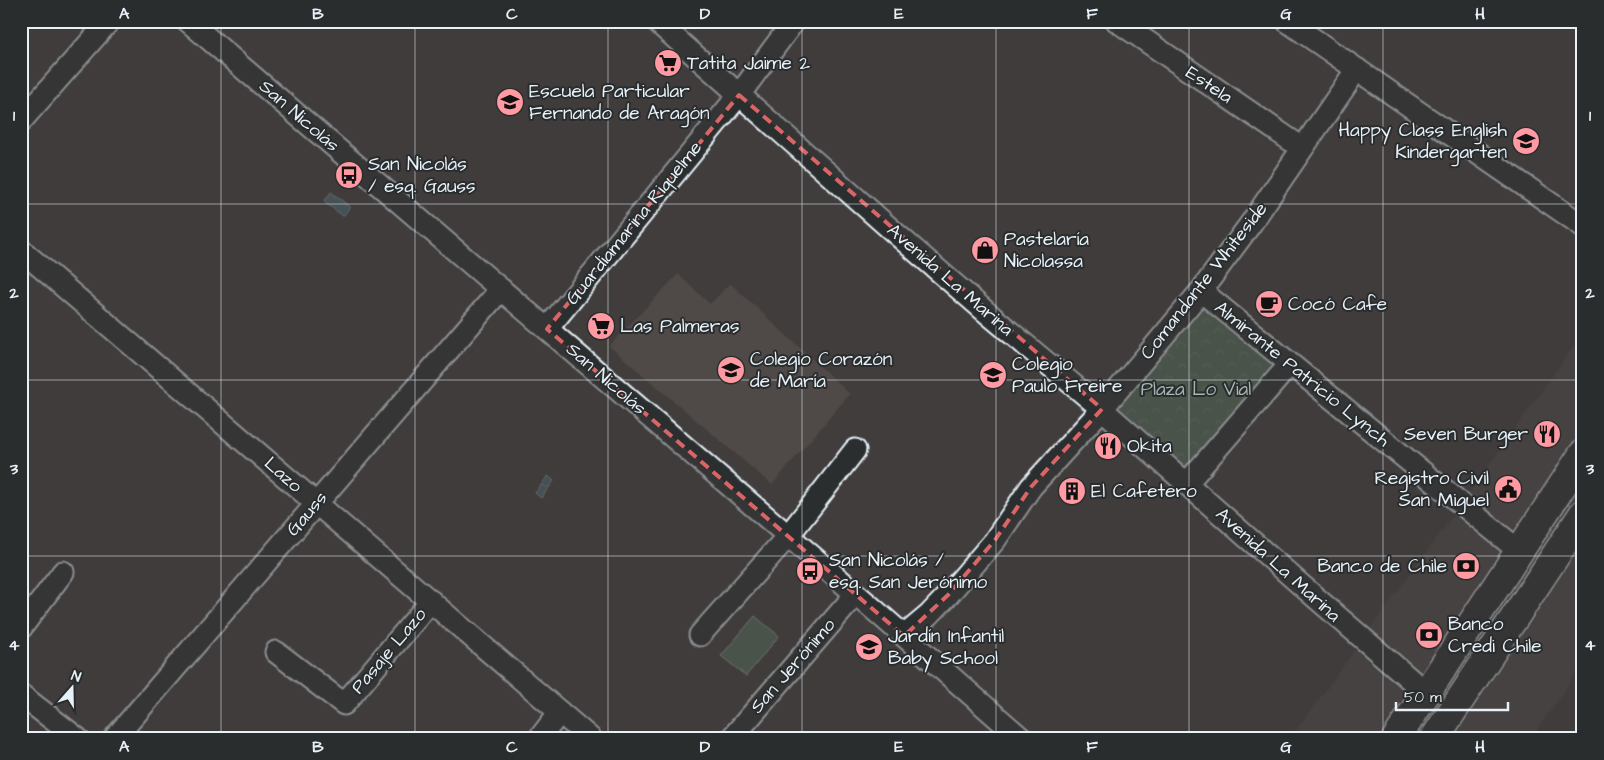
<svg xmlns="http://www.w3.org/2000/svg" width="1604" height="760" font-family="'Architects Daughter',sans-serif">
<style>
.built{fill:#504846}
.park{fill:url(#park-crowns);stroke:#a0b0aa}
.garden{fill:#576f5c;stroke:#a0b0aa}
.water{fill:url(#water-ripples);stroke:#8ca0a8}
.lines{fill:none;stroke-linecap:round;stroke-linejoin:round}
.minor-casing{stroke:#e8f1f8;stroke-width:25}
.major-casing{stroke:#e8f1f8;stroke-width:31}
.minor{stroke:#2a2d2e;stroke-width:21}
.major{stroke:#2a2d2e;stroke-width:28}
.marked{fill:none;stroke:#db6466;stroke-width:4;stroke-dasharray:10 6;stroke-linejoin:round}
.grid{fill:none;stroke:#e8f1f8;stroke-width:1;stroke-opacity:0.55}
.labels{text-anchor:middle;dominant-baseline:central;stroke-width:4;stroke-linejoin:round;paint-order:stroke}
.poi-label{font-size:19px;fill:#e8f1f8;stroke:#2a2d2e;text-anchor:start}
.street-label{font-size:19px;fill:#e8f1f8;stroke:#2a2d2e}
.park-label{font-size:19px;fill:#a7b6b2;stroke:#2a2d2e}
.neatline{fill:none;stroke:#e8f1f8;stroke-width:2}
.grid-label{font-size:16px;text-anchor:middle;font-weight:bold;fill:#e8f1f8}
</style>
<defs>
<pattern id="park-crowns" width="20" height="18" patternUnits="userSpaceOnUse" patternTransform="scale(1.25)"><rect width="20" height="18" fill="#576f5c"/><path d="M2 6a3 3 0 1 1 6 0M12 15a3 3 0 1 1 6 0" fill="none" stroke="#6f8474"/></pattern>
<pattern id="water-ripples" width="26" height="14" patternUnits="userSpaceOnUse" patternTransform="scale(1.25)"><rect width="26" height="14" fill="#4e6a73"/><path d="M2 4q2-2 4 0t4 0M15 11q2-2 4 0t4 0" fill="none" stroke="#688088"/></pattern>
</defs>
<rect width="100%" height="100%" fill="#403d3c"/>
<filter id="ink" filterUnits="userSpaceOnUse"><feTurbulence type="fractalNoise" baseFrequency=".02" numOctaves="2"/><feDisplacementMap in="SourceGraphic" scale="10" xChannelSelector="R" yChannelSelector="G"/><feConvolveMatrix kernelMatrix="1 2 1 2 8 2 1 2 1" color-interpolation-filters="sRGB"/></filter>
<g filter="url(#ink)">
<path class="built" d="M678,274L710,304L730,283L850,394L772,485L609,346Z
M1583,333V663L1531,739H1290L1467,496Z"/>
<path class="park" d="M1202,305L1278,368L1190,472L1115,410Z"/>
<path class="garden" d="M755,616L779,636L746,676L721,656Z"/>
<path class="water" d="M331,192L350,207L343,216L324,202Z
M548,476L554,481L541,498L535,493Z"/>
<g class="lines">
<g class="minor-casing">
<path id="minor" d="M188,21L870,606L1022,739
M656,21L894,232L985,311L1102,409L1300,584L1426,693
M1117,21L1302,148
M1287,21L1583,226
M21,121L109,21
M21,250L591,739
M1201,291L1519,551
M547,329L739,95L794,21
M1187,483L1290,364
M21,628L63,572
M700,635L788,536L855,450
M904,636L929,615L948,595L995,540L1031,487L1102,409L1201,291L1252,222L1357,69
M276,652L344,704L431,601
M21,695L78,739
M114,739L501,289
M539,739L560,712
M731,739L856,594"/>
</g>
<g class="major-casing">
<path id="major" d="M1396,739L1583,454
M1434,739L1583,514"/>
</g>
<use href="#minor" class="minor"/>
<use href="#major" class="major"/>
</g>
</g>
<path d="M0 0H1604V760H0ZM739,95L1102,409L1031,487L995,540L948,595L904,636L547,329Z" fill="#403d3c" fill-opacity=".55" fill-rule="evenodd"/>
<path class="marked" d="M739,95L1102,409L1031,487L995,540L948,595L904,636L547,329Z"/>
<path class="grid" d="M221,21V739M415,21V739M608,21V739M802,21V739M996,21V739M1189,21V739M1383,21V739M21,204H1583M21,380H1583M21,556H1583"/>
<defs>
<g id="supermarket-disc" transform="scale(1.4375)"><circle r="9.5" fill="#ff9aa2" stroke="#2a2d2e"/><path d="M-6-5.5h2.5l.6 2H6L4.5 2H-2.5L-4.4-4H-6ZM-1.5 3.2a1.3 1.3 0 1 0 .1 0ZM3 3.2a1.3 1.3 0 1 0 .1 0Z" fill="#111"/></g>
<g id="school-disc" transform="scale(1.4375)"><circle r="9.5" fill="#ff9aa2" stroke="#2a2d2e"/><path d="M0-5L7-2L0 1L-7-2ZM-4 1L0 2.5L4 1V4Q0 6-4 4Z" fill="#111"/></g>
<g id="bus-disc" transform="scale(1.4375)"><circle r="9.5" fill="#ff9aa2" stroke="#2a2d2e"/><path d="M-5-6H5V4H4V6H2V4H-2V6H-4V4H-5ZM-3.5-4V0h7V-4ZM-3.5 1.2v1.5H-2V1.2ZM2 1.2v1.5H3.5V1.2Z" fill="#111"/></g>
<g id="shop-disc" transform="scale(1.4375)"><circle r="9.5" fill="#ff9aa2" stroke="#2a2d2e"/><path d="M-5-2.5h2.3a2.7 3.5 0 0 1 5.4 0H5L5.5 6h-11ZM-1.5-2.5h3a1.5 2.3 0 0 0-3 0Z" fill="#111"/></g>
<g id="cafe-disc" transform="scale(1.4375)"><circle r="9.5" fill="#ff9aa2" stroke="#2a2d2e"/><path d="M-5.5-4.5H6V0H3Q3 3.5 0 3.5H-2.5Q-5.5 3.5-5.5 0ZM3-3.2v2h1.7v-2ZM-6 4.5H4V6H-6Z" fill="#111"/></g>
<g id="restaurant-disc" transform="scale(1.4375)"><circle r="9.5" fill="#ff9aa2" stroke="#2a2d2e"/><path d="M-5-6h1v4h1v-4h1v4h1v-4h1v5L-1.5 .5V6h-2V.5L-5-1ZM5-6V6H3V1.5H1.5Q1.5-4 5-6Z" fill="#111"/></g>
<g id="civic-disc" transform="scale(1.4375)"><circle r="9.5" fill="#ff9aa2" stroke="#2a2d2e"/><path d="M-.6-6.5H3V-4.5H.6V-3L4-1V1h2V6H-6V1h2V-1L-.6-3ZM-1.2 2.5V6h2.4V2.5Z" fill="#111"/></g>
<g id="building-disc" transform="scale(1.4375)"><circle r="9.5" fill="#ff9aa2" stroke="#2a2d2e"/><path d="M-4-6H4V6H1V3H-1V6H-4ZM-2.5-4.3h1.7v1.8h-1.7ZM.8-4.3h1.7v1.8H.8ZM-2.5-1h1.7V.8h-1.7ZM.8-1h1.7V.8H.8Z" fill="#111"/></g>
<g id="bank-disc" transform="scale(1.4375)"><circle r="9.5" fill="#ff9aa2" stroke="#2a2d2e"/><path d="M-6-4H6V4H-6ZM0-2.3a2.3 2.3 0 1 0 0 4.6a2.3 2.3 0 1 0 0-4.6Z" fill="#111"/></g>
</defs>
<g fill-rule="evenodd">
<use href="#supermarket-disc" x="668" y="63"/>
<use href="#school-disc" x="510" y="102"/>
<use href="#school-disc" x="1526" y="141"/>
<use href="#bus-disc" x="349" y="175"/>
<use href="#shop-disc" x="985" y="250"/>
<use href="#cafe-disc" x="1269" y="304"/>
<use href="#supermarket-disc" x="601" y="326"/>
<use href="#school-disc" x="731" y="370"/>
<use href="#school-disc" x="993" y="375"/>
<use href="#restaurant-disc" x="1547" y="434"/>
<use href="#restaurant-disc" x="1108" y="446"/>
<use href="#civic-disc" x="1508" y="489"/>
<use href="#building-disc" x="1072" y="491"/>
<use href="#bank-disc" x="1466" y="566"/>
<use href="#bus-disc" x="810" y="571"/>
<use href="#bank-disc" x="1429" y="635"/>
<use href="#school-disc" x="869" y="647"/>
</g>
<g class="labels">
<g class="poi-label">
<text x="687" y="63">Tatita Jaime 2</text>
<text x="529" y="91">Escuela Particular<tspan x="529" dy="22">Fernando de Aragón</tspan></text>
<text x="1507" y="130" text-anchor="end">Happy Class English<tspan x="1507" dy="22">Kindergarten</tspan></text>
<text x="368" y="164">San Nicolás<tspan x="368" dy="22">/ esq. Gauss</tspan></text>
<text x="1004" y="239">Pastelaría<tspan x="1004" dy="22">Nicolassa</tspan></text>
<text x="1288" y="304">Cocó Cafe</text>
<text x="620" y="326">Las Palmeras</text>
<text x="750" y="359">Colegio Corazón<tspan x="750" dy="22">de María</tspan></text>
<text x="1012" y="364">Colegio<tspan x="1012" dy="22">Paulo Freire</tspan></text>
<text x="1528" y="434" text-anchor="end">Seven Burger</text>
<text x="1127" y="446">Okita</text>
<text x="1489" y="478" text-anchor="end">Registro Civil<tspan x="1489" dy="22">San Miguel</tspan></text>
<text x="1091" y="491">El Cafetero</text>
<text x="829" y="560">San Nicolás /<tspan x="829" dy="22">esq. San Jerónimo</tspan></text>
<text x="1447" y="566" text-anchor="end">Banco de Chile</text>
<text x="1448" y="624">Banco<tspan x="1448" dy="22">Credi Chile</tspan></text>
<text x="888" y="636">Jardín Infantil<tspan x="888" dy="22">Baby School</tspan></text>
</g>
<g class="street-label">
<text transform="translate(1209 85) rotate(34)">Estela</text>
<text transform="translate(299 116) rotate(41)">San Nicolás</text>
<text transform="translate(634 223) rotate(-51)">Guardiamarina Riquelme</text>
<text transform="translate(950 280) rotate(41)">Avenida La Marina</text>
<text transform="translate(1204 281) rotate(-52)">Comandante Whiteside</text>
<text transform="translate(1302 374) rotate(39)">Almirante Patricio Lynch</text>
<text transform="translate(606 379) rotate(41)">San Nicolás</text>
<text transform="translate(283 475) rotate(41)">Lazo</text>
<text transform="translate(307 514) rotate(-49)">Gauss</text>
<text transform="translate(1278 565) rotate(42)">Avenida La Marina</text>
<text transform="translate(389 651) rotate(-50)">Pasaje Lazo</text>
<text transform="translate(793 666) rotate(-49)">San Jerónimo</text>
</g>
<g class="park-label">
<text x="1196" y="389">Plaza Lo Vial</text>
</g>
</g>
<rect width="1604" height="760" fill="none" stroke="#2a2d2e" stroke-width="55"/>
<g transform="translate(72 688) rotate(20)" stroke="#2a2d2e" stroke-width="4" paint-order="stroke">
<path d="M0-4L9 19L0 12L-9 19Z" fill="#e8f1f8"/>
<text y="-8" font-size="14" font-weight="bold" text-anchor="middle" fill="#e8f1f8">N</text>
</g>
<path d="M1396 702v8h112v-8" fill="none" stroke="#e8f1f8" stroke-width="2.5"/>
<text x="1404" y="702" font-size="15" fill="#e8f1f8" stroke="#2a2d2e" stroke-width="4" paint-order="stroke">50 m</text>
<rect x="28" y="28" width="1548" height="704" class="neatline"/>
<g class="grid-label">
<text x="124" y="19">A</text>
<text x="318" y="19">B</text>
<text x="512" y="19">C</text>
<text x="705" y="19">D</text>
<text x="899" y="19">E</text>
<text x="1092" y="19">F</text>
<text x="1286" y="19">G</text>
<text x="1480" y="19">H</text>
<text x="14" y="121">1</text>
<text x="1590" y="121">1</text>
<text x="14" y="298">2</text>
<text x="1590" y="298">2</text>
<text x="14" y="474">3</text>
<text x="1590" y="474">3</text>
<text x="14" y="650">4</text>
<text x="1590" y="650">4</text>
<text x="124" y="752">A</text>
<text x="318" y="752">B</text>
<text x="512" y="752">C</text>
<text x="705" y="752">D</text>
<text x="899" y="752">E</text>
<text x="1092" y="752">F</text>
<text x="1286" y="752">G</text>
<text x="1480" y="752">H</text>
</g>
</svg>
